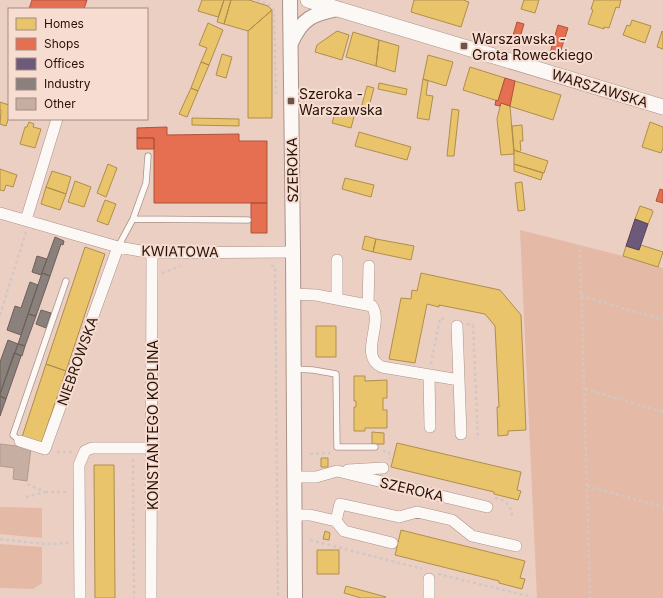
<svg xmlns="http://www.w3.org/2000/svg" width="663" height="598" font-family="Inter,sans-serif">
<style>
.green{fill:#e4b9a5}
.homes{fill:#e9c46a;stroke:#af8e4c}
.shops{fill:#e76f51;stroke:#ad533b}
.offices{fill:#6d597a;stroke:#584358}
.industry{fill:#8a817c;stroke:#6c5f59}
.building{fill:#c6aea3;stroke:#b29a90}
.lines{fill:none;stroke-linecap:round;stroke-linejoin:round}
.service-casing{stroke:#aa9288;stroke-width:7}
.minor-casing{stroke:#aa9288;stroke-width:12}
.tertiary-casing{stroke:#aa9288;stroke-width:16}
.secondary-casing{stroke:#aa9288;stroke-width:16}
.path{stroke:#d1c8c5;stroke-width:2.5;stroke-dasharray:3 3;stroke-linecap:butt}
.service{stroke:#fcf8f6;stroke-width:5.5}
.minor{stroke:#fcf8f6;stroke-width:11}
.tertiary{stroke:#fcf8f6;stroke-width:14}
.secondary{stroke:#fcf8f6;stroke-width:15}
.poi-dot{fill:#6c5449;stroke:#f7ddd1;stroke-width:1.5}
.labels{text-anchor:middle;dominant-baseline:central;stroke-width:4;stroke-linejoin:round;paint-order:stroke}
.poi-label{font-size:14px;fill:#271107;stroke:#f7ddd1;text-anchor:start}
.street-label{font-size:14px;fill:#271107;stroke:#f7ddd1}
</style>
<rect width="100%" height="100%" fill="#ebcfc3"/>
<path class="green" d="M520,230L623,256L663,268V598H537Z
M0,507L42,508V538L0,534Z
M0,544L42,547V583L33,589L0,588Z"/>
<path class="homes" d="M202,0H224L218,17L198,11Z
M224,0H231L224,24L217,22Z
M231,0H249L268,6L272,10L248,31L224,24Z
M414,0H463L469,2L461,27L411,12Z
M524,0H539L535,13L521,9Z
M594,0H621L619,8L616,7L609,28L604,27V29L588,24L593,10L591,9Z
M272,10V118H248V31Z
M632,20L651,26L645,43L623,35L627,25L630,26Z
M208,23L223,30L209,65L201,62L207,48L199,45Z
M337,31L349,35L342,60L315,52L317,45Z
M662,31L663,32V49L657,47Z
M353,32L379,40L376,66L346,57Z
M379,40L399,46L395,72L376,66Z
M222,54L232,57L226,78L216,75Z
M428,55L453,62L446,86L423,79Z
M201,62L209,65L198,91L191,88Z
M470,67L505,78L498,101L463,90Z
M423,79L428,81L426,95L433,96L429,120L417,118Z
M515,81L561,95L553,120L509,106Z
M379,83L407,89L406,95L378,89Z
M367,86L374,88L367,114L360,112Z
M191,88L198,91L187,117L179,114Z
M0,102L9,105V117L6,126L0,124L1,110H0Z
M501,103L510,106L514,154L501,155L497,119Z
M452,109L459,110L454,156H447Z
M336,110L354,117L351,128L332,123Z
M192,118L239,119V126L192,125Z
M29,122L34,124L33,127L41,129L35,148L20,144L25,127H27Z
M650,122L663,127V148L661,153L642,147Z
M522,125L523,141H520L521,150L519,152L514,150L512,126Z
M359,132L411,147L407,160L355,146Z
M514,150L548,161L544,173L514,164Z
M108,164L117,168L106,197L97,193Z
M514,164L543,173L541,180L514,171Z
M0,169L17,175L13,187L6,185L4,191L0,190Z
M52,171L71,177L66,194L46,187Z
M345,178L374,185L371,197L342,189Z
M75,181L91,187L84,207L68,202Z
M522,182L525,210L518,211L515,183Z
M46,187L66,194L60,210L41,204Z
M105,200L116,204L108,225L97,221Z
M640,206L652,210L653,212L648,224L635,219Z
M365,236L376,239L373,252L362,249Z
M376,239L414,246L411,260L373,252Z
M641,245L663,252L658,267L623,256L626,246L639,250Z
M85,247L105,254L66,371L46,364Z
M421,273L500,290L521,315L526,430L508,431V435L498,436L497,407H499L495,326L485,314L439,305V307L427,304L415,363L389,359L401,298L411,299L412,290L417,291Z
M316,326H336V357H316Z
M46,364L66,371L41,444L22,437Z
M354,376H365V381L387,380V398H383V410H387V428H365V431H354V407H356V401H354Z
M372,432L384,433V444H372Z
M397,443L521,472L517,490L521,491L518,500L494,494V492L391,467Z
M321,458H328V467H321Z
M94,465H114L115,598H95Z
M401,530L525,561L520,578L525,579L522,589L499,583V581L395,555Z
M325,531L330,533L329,540L323,539Z
M317,550H339V574H317Z
M346,586L386,597L385,598H361L344,593Z"/>
<path class="shops" d="M32,0H87L84,9H29Z
M517,22L524,24L518,44L511,42Z
M558,25L568,28L559,56L550,53Z
M505,78L515,81L510,106L501,103L500,106L495,105L496,100L498,101Z
M167,127V135L239,134V141H267V203H154V138H137V128Z
M137,138H154V149H137Z
M660,189L663,190V203L656,201Z
M251,203H267V233H251Z"/>
<path class="offices" d="M635,219L648,224L639,250L626,246Z"/>
<path class="industry" d="M55,237L64,241L63,245L61,244L50,276L42,273Z
M37,256L47,259L41,275L32,272Z
M42,273L50,276L36,316L28,314Z
M30,282L38,285L21,335L7,330L15,306L21,308Z
M41,310L51,313L46,328L36,324Z
M28,314L36,316L25,346L18,344Z
M8,340L18,344L0,394V362Z
M18,344L25,346L22,356L15,353Z
M14,353L21,356L6,399L0,396V394Z
M0,396L6,399L0,416Z"/>
<path class="building" d="M0,444L31,448L27,481L13,479L14,468L0,466Z"/>
<g class="lines">
<g class="service-casing">
<path id="service" d="M133,219L248,220
M118,247L133,219L146,183L148,156
M294,369L313,370L336,374L337,447H375
M20,441L13,435L66,281"/>
</g>
<g class="minor-casing">
<path id="minor" d="M0,213L118,247L152,253L293,252
M26,220L57,119
M293,294L316,295L372,306C384,323 358,356 382,367L459,380L461,434
M337,298V260
M368,304L369,266
M457,326L459,380
M429,376L430,427
M20,441L45,449L118,247
M348,470L383,468
M294,477H316L337,471L487,507
M294,515H310L336,521L344,531L392,543
M336,521L340,504L399,517L417,512L452,520L472,536L516,546
M429,579V598
M80,598L79,465L85,451L92,448H152
M151,598L152,253"/>
</g>
<g class="tertiary-casing">
<path id="tertiary" d="M290,0L293,252L295,598
M291,43C302,18 313,14 338,9"/>
</g>
<g class="secondary-casing">
<path id="secondary" d="M308,0L663,107"/>
</g>
<path class="path" d="M257,0L269,4L274,10L276,94
M580,249L590,598
M271,265L275,267L278,598
M162,273L180,266
M581,296L663,320
M0,315L26,232
M467,324L473,325L478,439
M431,364L440,318L447,320
M585,389L663,412
M383,451L389,452L390,459
M57,452H72
M310,454L330,453
M133,459L134,598
M587,486L663,507
M45,492H68
M26,497L45,492L27,484
M495,498C506,500 512,506 512,518
M0,539L45,544L69,543
M310,540L422,569
M438,574L532,597"/>
<use href="#service" class="service"/>
<use href="#minor" class="minor"/>
<use href="#tertiary" class="tertiary"/>
<use href="#secondary" class="secondary"/>
</g>
<g class="poi-dot">
<rect x="460" y="42" width="8" height="8" rx="2"/>
<rect x="287" y="97" width="8" height="8" rx="2"/>
</g>
<g class="labels">
<g class="poi-label">
<text x="472" y="38">Warszawska -<tspan x="472" dy="16">Grota Roweckiego</tspan></text>
<text x="299" y="93">Szeroka -<tspan x="299" dy="16">Warszawska</tspan></text>
</g>
<g class="street-label">
<text transform="translate(600 88) rotate(17)">WARSZAWSKA</text>
<text transform="translate(292 170) rotate(-91)">SZEROKA</text>
<text transform="translate(180 251) rotate(1)">KWIATOWA</text>
<text transform="translate(77 361) rotate(-70)">NIEBROWSKA</text>
<text transform="translate(152 425) rotate(-90)">KONSTANTEGO KOPLINA</text>
<text transform="translate(412 489) rotate(13)">SZEROKA</text>
</g>
</g>
<rect x="8" y="8" width="140" height="112" fill="#f7ddd1" stroke="#a48b80"/>
<rect x="16" y="18" width="20" height="12" fill="#e9c46a" stroke="#a48b80"/>
<text x="44" y="28" font-size="12" fill="#271107">Homes</text>
<rect x="16" y="38" width="20" height="12" fill="#e76f51" stroke="#a48b80"/>
<text x="44" y="48" font-size="12" fill="#271107">Shops</text>
<rect x="16" y="58" width="20" height="12" fill="#6d597a" stroke="#a48b80"/>
<text x="44" y="68" font-size="12" fill="#271107">Offices</text>
<rect x="16" y="78" width="20" height="12" fill="#8a817c" stroke="#a48b80"/>
<text x="44" y="88" font-size="12" fill="#271107">Industry</text>
<rect x="16" y="98" width="20" height="12" fill="#c6aea3" stroke="#a48b80"/>
<text x="44" y="108" font-size="12" fill="#271107">Other</text>
</svg>
